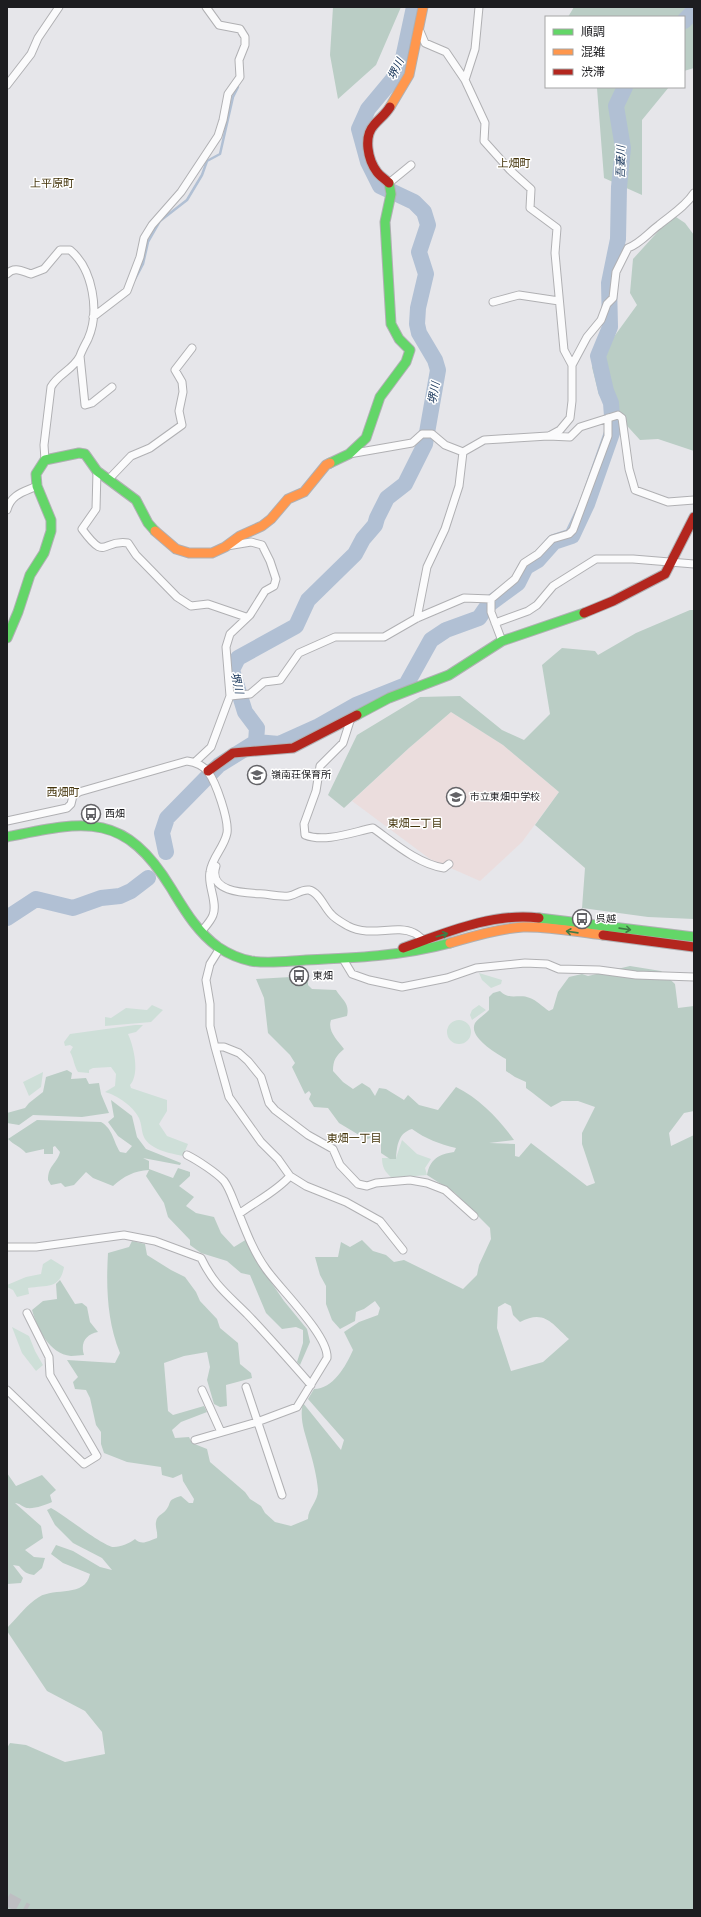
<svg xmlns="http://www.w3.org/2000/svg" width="701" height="1917" font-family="Signika,'Noto Sans JP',sans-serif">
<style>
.education{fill:#ebdddd}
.green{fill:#cedfd8}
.forest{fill:#bacdc5;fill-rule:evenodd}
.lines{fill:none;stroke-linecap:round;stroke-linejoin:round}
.stream{stroke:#b1c0d4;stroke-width:2.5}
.river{stroke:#b1c0d4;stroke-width:16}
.highway-tunnel{stroke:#bebec2;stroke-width:13;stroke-dasharray:13 6;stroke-linecap:butt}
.street-casing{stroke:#b0b0b3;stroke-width:9}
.fast-casing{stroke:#b0b0b3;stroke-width:11}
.slow-casing{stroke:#b0b0b3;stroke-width:11}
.jam-casing{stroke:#b0b0b3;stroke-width:11}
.street{stroke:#fbfbfc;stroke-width:7}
.fast{stroke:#63d668;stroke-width:9}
.slow{stroke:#ff974d;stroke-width:9}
.jam{stroke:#b3261e;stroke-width:9}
.oneway{stroke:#407a44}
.labels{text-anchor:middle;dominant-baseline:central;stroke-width:3;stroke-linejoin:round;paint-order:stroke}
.poi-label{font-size:10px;fill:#1d1d20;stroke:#fff;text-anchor:start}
.water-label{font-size:11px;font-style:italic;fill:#17355a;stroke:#fff}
.neighbourhood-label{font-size:11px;fill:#44340b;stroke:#fff}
</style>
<rect width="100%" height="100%" fill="#e6e6ea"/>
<path class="education" d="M451,712L503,745L559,792L522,842L480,881L430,859L352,801L409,748Z"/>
<path class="green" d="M479,973L502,980L501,984L491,988L482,980Z
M152,1005L163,1010L151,1022L105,1026V1017L111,1018L126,1008L147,1010Z
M479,1005L486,1010L472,1020L470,1015L472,1010Z
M447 1032a12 12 0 1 1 24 0a12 12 0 1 1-24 0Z
M135,1025H143L136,1032L128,1034C134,1047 140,1074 130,1085L131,1088L167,1100V1111L159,1124L167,1136L188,1144L183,1156C174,1154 162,1152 154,1147C139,1138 144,1130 139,1118C133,1106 117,1095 105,1092L115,1086L116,1074L111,1067L93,1068L89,1070V1073L78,1072C74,1066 74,1059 70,1052L73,1047L70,1045L65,1046L64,1042L70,1034Z
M43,1072L41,1087L29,1096L23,1082Z
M402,1140L417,1154L431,1159L425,1168L427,1175L392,1178C385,1172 382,1167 382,1158H396Z
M51,1259L64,1267C60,1289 48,1285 28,1288L29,1294L17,1297L13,1290L7,1287V1285L26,1277L41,1274L43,1264Z
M12,1327L29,1336L35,1351L43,1365L36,1371L22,1353Z"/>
<path class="forest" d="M333,7H401L376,65L338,99L330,55Z
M574,7H694V68L684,71V17H568Z
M594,87H669L642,120V195L604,178L597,88Z
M673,215L685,223L694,235V451L658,439L640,440L599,395L592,367L637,305L630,293L633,259Z
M690,610H694V919L648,917L582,908L585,868L535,825L559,792L503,745L451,712L409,748L344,808L328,795L357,735L420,697L460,696L502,730L524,740L550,714L542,665L562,648L595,651L598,655L636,633Z
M630,966L661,971L675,984L678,1008L694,1006V1111L684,1113L669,1133L671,1146L694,1135V1910H7V1748L10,1743L26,1745L65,1762L105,1754L102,1732L85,1711L47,1691L7,1631V1628C17,1618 27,1604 39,1597C55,1587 85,1598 90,1574L63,1563L51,1554L56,1545L73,1551L100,1567L112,1570L102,1558L73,1543L55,1525L47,1510L51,1508C63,1514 105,1548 114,1547C121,1547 130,1543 135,1539C142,1546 148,1541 157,1538C158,1532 155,1527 156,1522C157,1515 162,1515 166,1510C172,1503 166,1500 181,1496L189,1503H193L194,1499L183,1481L182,1474L173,1478L162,1475L161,1467L127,1462L104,1453L101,1444V1432L96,1425L90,1398L86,1390L75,1389L73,1382L78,1377L67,1360L115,1363L120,1353C107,1322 106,1286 108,1253L129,1247L132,1241L145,1244L147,1255L171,1270L185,1277L196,1292L200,1301L217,1319L220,1328L238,1343L240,1364L251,1373L252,1378L226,1385L227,1406L220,1407L214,1404L207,1380L210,1367L207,1352L184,1356L164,1363L168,1411L173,1415L204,1406L207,1412L181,1422L172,1430L175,1438L189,1437L192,1443L207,1449L210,1462L245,1492L250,1499L261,1506L265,1513L275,1522L291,1526L308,1519C308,1508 318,1502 318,1490C317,1477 313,1461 309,1448C305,1433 299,1419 303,1403L341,1450L344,1440L308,1399L314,1389C333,1389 346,1366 353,1350L344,1332L359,1322L378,1315L380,1308L375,1301L364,1309L356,1312L355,1321L340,1329L332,1320L326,1304V1286L320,1275L315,1257H338L341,1242L350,1247L362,1240L373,1251L386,1255L394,1262L404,1260L463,1289L477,1275L479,1265L491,1239L490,1228L455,1193L427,1175C430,1159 439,1154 454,1152L456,1148C439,1144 426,1139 412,1129C398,1133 397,1146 396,1159H390L381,1153V1142L376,1135L368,1139L364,1138L339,1123L328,1108L314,1107L309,1099L311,1094L309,1091L305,1094L292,1067L295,1063L290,1055L268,1033L264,998L256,979L308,976V985L312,989L336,990C342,1000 350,1003 347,1016L331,1020C327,1031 338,1041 344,1049C336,1056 333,1060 333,1071L343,1082L353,1089L362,1083L370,1088L375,1096L379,1088L386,1089L404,1100L408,1095L419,1105L438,1110L456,1087C479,1098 499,1119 514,1140L489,1143L515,1144V1156L519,1157L531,1143L587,1186L595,1183L582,1144V1133L595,1107L578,1101H562L551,1107C542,1101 535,1094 526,1088V1082L515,1077L506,1071V1059C496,1053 468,1037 475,1023C478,1019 485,1014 489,1010V997L493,993L500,991C510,1001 519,993 530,998C536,1000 543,1007 549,1011L553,1009L558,992L569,977L582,974L588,976ZM505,1303L511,1306L513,1315L520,1322C545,1309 552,1324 569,1339L543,1362L511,1371L497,1328L498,1307Z
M67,1070L72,1073L71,1079L86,1078L89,1084L99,1083L101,1094L109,1113L82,1117L33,1115L19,1125L7,1123V1113L25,1108L29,1103L43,1092L46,1077Z
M111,1100L132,1116L137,1137L146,1149L181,1163L180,1165L143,1158L149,1161V1169L173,1178L178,1168L190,1172V1176L179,1186L194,1197L186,1206L196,1213L214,1217L221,1233L234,1247L247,1239L264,1272L284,1301L307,1329L310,1342L300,1365L297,1362L303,1343V1330L296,1327L282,1329L266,1313L250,1275L241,1273L227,1261L201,1253L190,1245V1240L168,1217L164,1203L146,1176L149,1170C134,1171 124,1176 113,1186L93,1178L86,1172L74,1185L65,1187L61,1183L51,1185L48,1180C48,1165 57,1164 60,1152L55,1146L53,1147V1154H44V1149L26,1153C21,1147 14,1145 8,1139L37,1120L101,1122C113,1129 113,1141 120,1152L126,1153L132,1146L118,1136L108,1122L114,1117Z
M60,1280L75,1304L82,1303L87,1307L90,1322L98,1332C86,1334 80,1343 84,1355C80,1355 76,1356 71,1356C49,1354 37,1328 32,1310L43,1301L57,1299L56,1284Z
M7,1473L16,1486L42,1475L56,1490L50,1495L52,1502C46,1505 34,1509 27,1508C22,1507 20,1503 15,1503L41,1526L43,1538L25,1550L34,1557L45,1558L42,1568L34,1575C27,1574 24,1572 19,1566L13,1565L23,1578L21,1583L7,1584Z"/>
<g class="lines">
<path class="stream" d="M134,281L143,264L148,242L160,221L187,200L202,175L207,161L220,154L233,97L238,87"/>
<path class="river" d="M684,21L694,11
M256,742L279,744L319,726L356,705L406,685L431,640L446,630L479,618L488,605L518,583L526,567L538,560L554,542L572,536L587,504L613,430L611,403L606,391L598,356L610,327L609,283L618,239L619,187L623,148L616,106L625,87
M166,852L162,833L167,818L219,765L256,742L257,728L245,712L232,670L238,658L296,626L308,600L355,554L363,539L375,525L377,518L387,498L405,484L425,444L438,370L435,360L419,333L417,324L418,308L426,274L419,252L428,225L424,212L414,202L380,186L368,162L359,129L368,109L393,79L402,63L414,7
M7,918L36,899L73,908L101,898L120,896L131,891L148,878"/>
<path class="highway-tunnel" d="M7,1899L27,1910"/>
<g class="street-casing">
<path id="street" d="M479,7L475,49L465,80L485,123L484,141L510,170L531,189L530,208L557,228L555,253L564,350L572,365
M419,29L425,43L446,52L465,80
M7,85L31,54L38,38L59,7
M389,183L411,165
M7,274C14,266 22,271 31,274L44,269L60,250H70C93,269 100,312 88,339C85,345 82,350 80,356C73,370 58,374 51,387L44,445L45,460
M493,302L519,295L559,301
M93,317L127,291L140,257L144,238L152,225L181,192L218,136L223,120L228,94L240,77L239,60L245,45V37L240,29L219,25L206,7
M80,356L85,405L92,403L112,387
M549,436L560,430L570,418L572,401V365L587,337L601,320L607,304L613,298L616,272L628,248C641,243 648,233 659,225C671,215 685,207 694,193
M349,454L412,443L422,434H432L445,445L463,452L484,440L548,436L570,437L580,427L618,415L622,418L629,469L635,490L668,502L694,500
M97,471L96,509L82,529C107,563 101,539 128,543L136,555L177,597L191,606L208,604L246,617
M109,479L131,456L150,448L182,425L179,411L183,392L182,382L175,370L192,348
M7,510C11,494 24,492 37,486
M491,599V612L502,641
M417,618L427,567L445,529L459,486L463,452
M495,623L528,611L537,605L553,586L596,559H633L694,564
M230,696L250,694L264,682L280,680L299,653L335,637H384L417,618L464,598L491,599L515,579L524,563L538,554L552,539L569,534L573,530L608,436V418
M351,718L343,743L320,766L316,791L304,824L305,835C325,843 353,832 373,828C394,843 418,864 444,868L449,864
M195,762L211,747L230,696L226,647L230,634L250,615L265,591L274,586L276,579L270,561L262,545L251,542L227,546
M7,821L67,808L71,804L73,796L79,792L187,761C194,762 203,765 208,772C216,782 229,820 227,833C224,848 212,857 210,872C207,885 218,902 213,915C211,921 205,927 201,932
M216,866C207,893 247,893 264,894C272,895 281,897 289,896C296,895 301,889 309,890C319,892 324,907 331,914C335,919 343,923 348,926C371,938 395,924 414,933C417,934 421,938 423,940
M220,948L210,964L206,980L210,1004V1026L215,1047H224L239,1053L248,1061L261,1077L269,1103L275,1110L308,1135L333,1149L340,1165L358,1184L367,1186L376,1183L410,1180L427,1183L445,1190L474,1216
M343,959L352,974L369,980L402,987L447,978L476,968L525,963L547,964L559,969L599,970L636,975L694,977
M215,1047L229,1097L261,1142L278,1159L290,1176L306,1186L346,1202L380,1221L403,1250
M187,1155C197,1160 217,1173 224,1181C230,1189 233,1200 237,1209C245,1229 253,1251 266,1269C280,1289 329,1336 327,1358L297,1407L257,1422L195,1440
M239,1214C256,1201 276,1192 290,1176
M7,1247H36L124,1235L155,1241L201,1258C214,1285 227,1294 247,1314C269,1337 290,1361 311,1385
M246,1387L282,1495
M7,1390L84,1464L97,1456L50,1375L49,1357L27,1313
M202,1390L221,1432"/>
</g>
<g class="fast-casing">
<path id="fast" d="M330,463L349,454L366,438L380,397L406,362L410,350L399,339L391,324L385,222L391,194L389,183
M7,638L18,612L30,575L44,553L51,531V520L37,486L36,474L45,460L79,453L85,454L97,471L136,500L148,523L155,531
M357,715L389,698L449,675L502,641L584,613
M7,837C85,821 124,811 171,888C184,909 197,932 218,947C227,953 241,959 251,961C269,964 288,961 306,960C354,958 402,956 450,943
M539,918L694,937"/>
</g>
<g class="slow-casing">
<path id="slow" d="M390,107L409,75L423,7
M155,531L176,549L189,553H212L225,547L240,536L262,526L271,519L288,499L304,492L326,465L330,463
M450,943C474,936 498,929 523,927C549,926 577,932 603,935"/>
</g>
<g class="jam-casing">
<path id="jam" d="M389,183C385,179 380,176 377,172C368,160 363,137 374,125C380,118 385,115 390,107
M584,613L613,601L665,574L694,517
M208,771L233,753L293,748L357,715
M603,935L694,947
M403,948C445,933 494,912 539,918"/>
</g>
<use href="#street" class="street"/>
<use href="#fast" class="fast"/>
<use href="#slow" class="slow"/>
<use href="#jam" class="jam"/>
</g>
<defs><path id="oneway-shaft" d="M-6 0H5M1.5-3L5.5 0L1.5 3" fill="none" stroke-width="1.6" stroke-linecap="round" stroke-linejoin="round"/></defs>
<g class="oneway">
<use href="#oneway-shaft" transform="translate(625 929) rotate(8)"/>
<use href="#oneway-shaft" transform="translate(572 932) rotate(-172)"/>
<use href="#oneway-shaft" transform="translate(442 935) rotate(-16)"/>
</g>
<defs>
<g id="school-ring" transform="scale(1)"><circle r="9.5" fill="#fff" stroke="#636367" stroke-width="1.5"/><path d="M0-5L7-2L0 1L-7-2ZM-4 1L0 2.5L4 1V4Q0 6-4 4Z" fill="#636367"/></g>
<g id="bus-ring" transform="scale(1)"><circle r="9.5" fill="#fff" stroke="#636367" stroke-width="1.5"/><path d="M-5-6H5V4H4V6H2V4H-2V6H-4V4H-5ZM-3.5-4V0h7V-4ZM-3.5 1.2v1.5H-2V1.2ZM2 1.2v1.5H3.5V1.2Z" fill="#636367"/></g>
</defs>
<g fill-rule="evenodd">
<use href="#school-ring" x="257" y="775"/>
<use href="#school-ring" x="456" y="797"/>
<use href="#bus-ring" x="91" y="814"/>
<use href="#bus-ring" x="582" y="919"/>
<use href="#bus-ring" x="299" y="976"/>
</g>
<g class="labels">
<g class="poi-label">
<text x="271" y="775">嶺南荘保育所</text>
<text x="470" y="797">市立東畑中学校</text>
<text x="105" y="814">西畑</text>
<text x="596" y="919">呉越</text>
<text x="313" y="976">東畑</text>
</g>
<g class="water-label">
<text transform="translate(396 69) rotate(-64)">堺川</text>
<text transform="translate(621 162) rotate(-89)">吾妻川</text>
<text transform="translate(434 393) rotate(-80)">堺川</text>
<text transform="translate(237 683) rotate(77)">堺川</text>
</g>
<g class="neighbourhood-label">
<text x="514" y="163">上畑町</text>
<text x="52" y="183">上平原町</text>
<text x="63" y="792">西畑町</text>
<text x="415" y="823">東畑二丁目</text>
<text x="354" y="1138">東畑一丁目</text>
</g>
</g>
<rect width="701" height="1917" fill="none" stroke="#1d1d20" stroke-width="16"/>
<rect x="545" y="16" width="140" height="72" fill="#ffffff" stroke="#a5a5a6"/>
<rect x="553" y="29" width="20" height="6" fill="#63d668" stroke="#a5a5a6"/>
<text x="581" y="36" font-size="12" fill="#1d1d20">順調</text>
<rect x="553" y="49" width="20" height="6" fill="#ff974d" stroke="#a5a5a6"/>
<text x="581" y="56" font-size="12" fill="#1d1d20">混雑</text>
<rect x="553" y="69" width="20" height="6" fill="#b3261e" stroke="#a5a5a6"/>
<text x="581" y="76" font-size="12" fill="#1d1d20">渋滞</text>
</svg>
